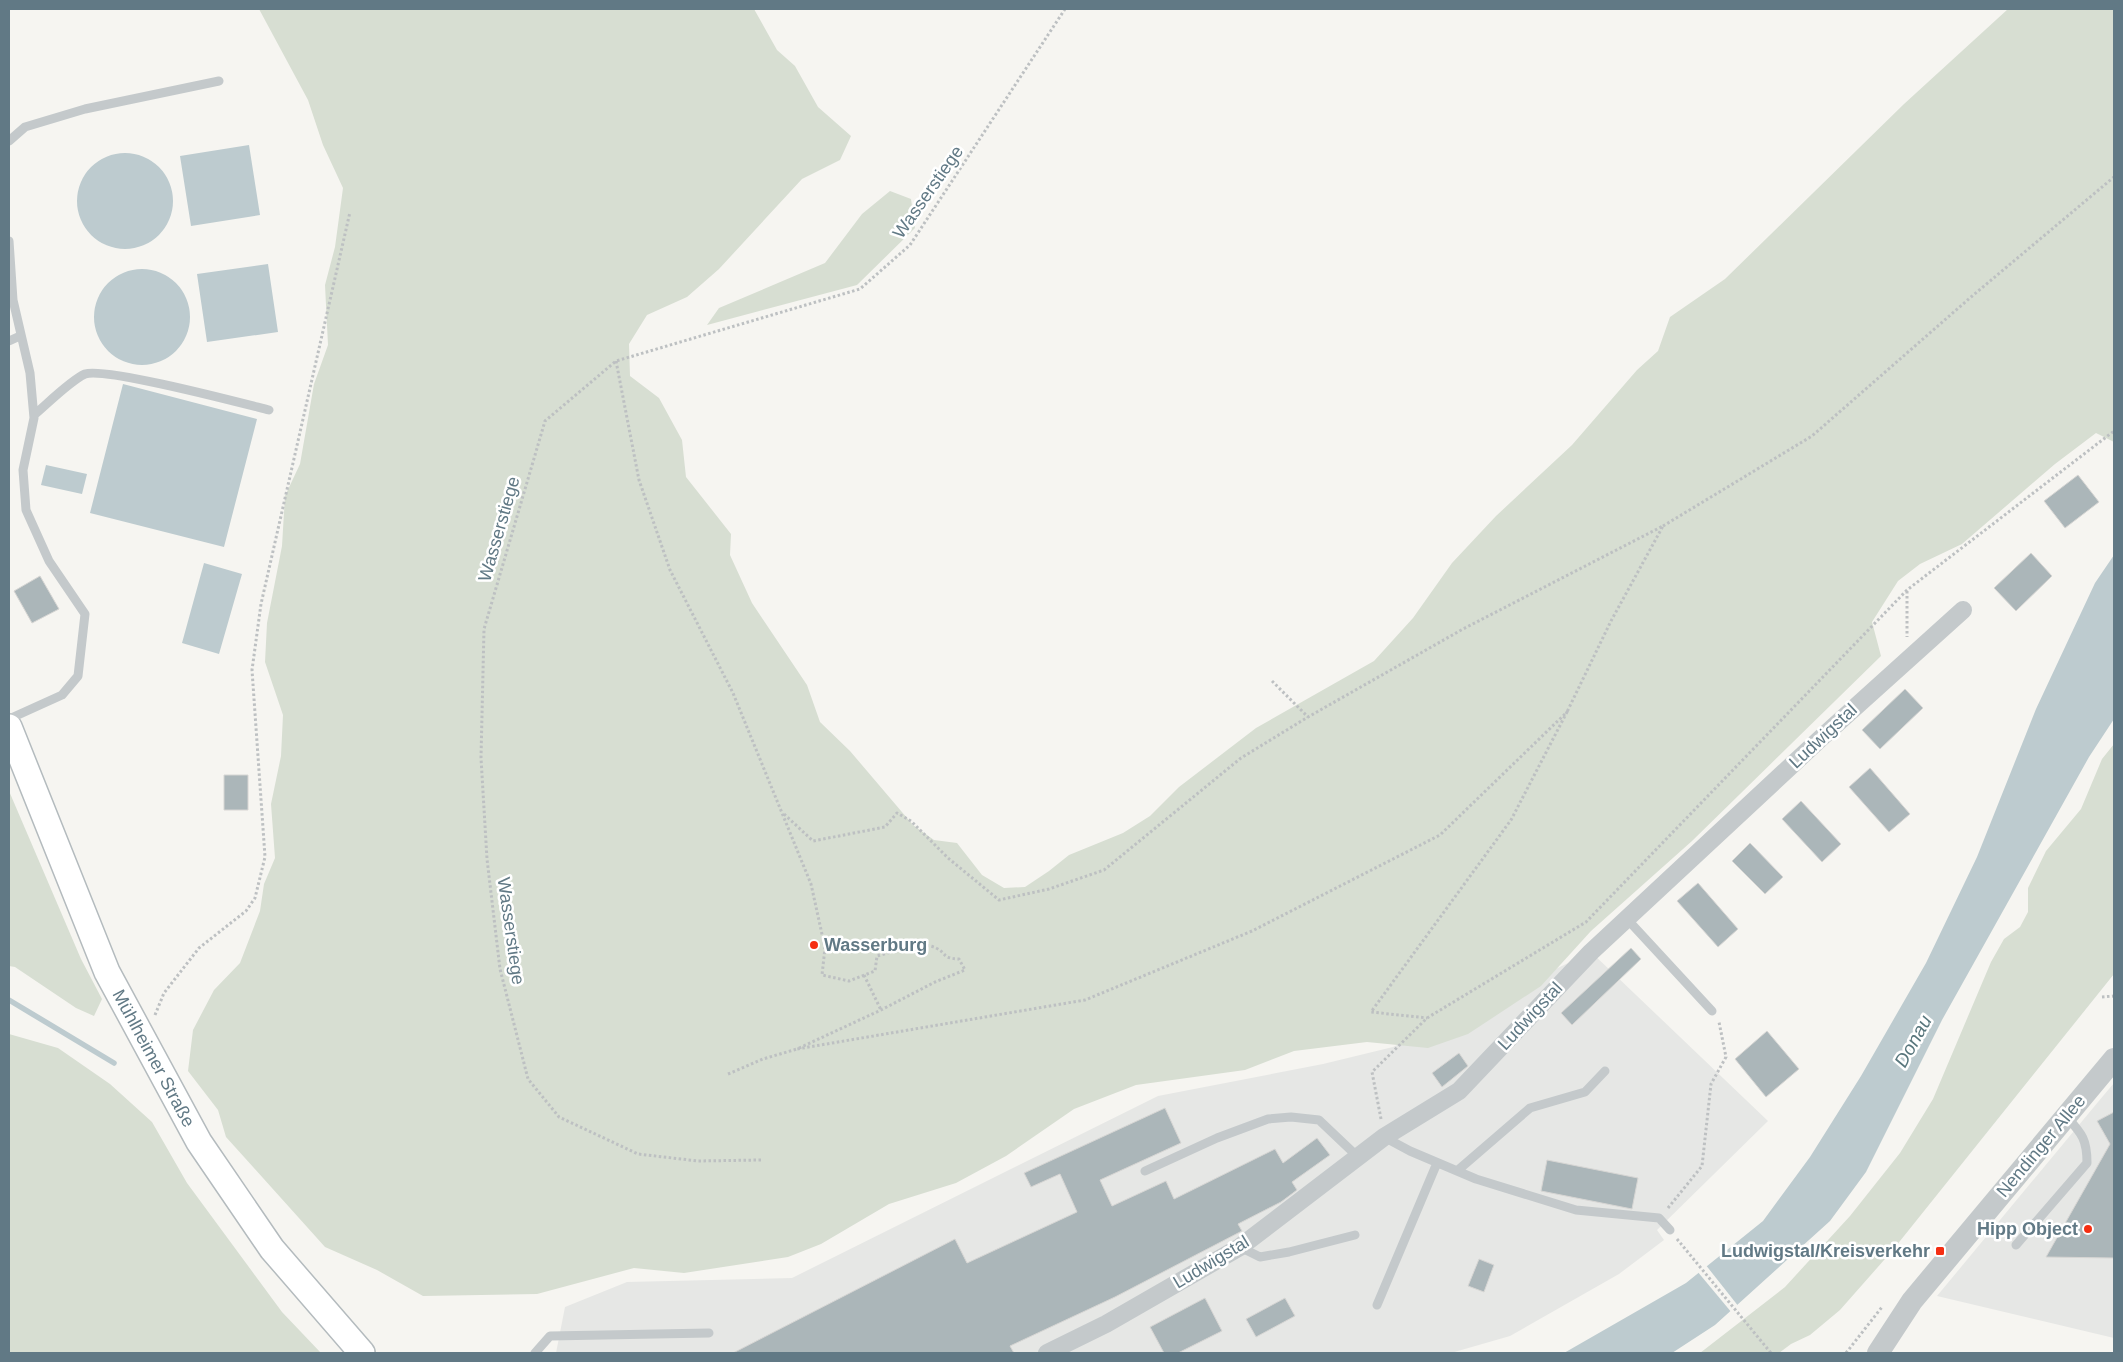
<svg xmlns="http://www.w3.org/2000/svg" width="2123" height="1362" font-family="Arial,sans-serif">
<style>
.built{fill:#e6e7e5}
.green{fill:#d7ded2}
.water{fill:#bdcbcf}
.pier{fill:#f6f5f1}
.lines{fill:none;stroke-linecap:round;stroke-linejoin:round}
.stream{stroke:#bdcbcf;stroke-width:5.5}
.building{fill:#abb6b9;stroke:#d7d6d4}
.secondary-casing{stroke:#b4bbbe;stroke-width:28}
.path{stroke:#bdc0c2;stroke-width:3;stroke-dasharray:2.5 2.5;stroke-linecap:butt}
.service{stroke:#c4c9cb;stroke-width:9}
.minor{stroke:#c4c9cb;stroke-width:18}
.tertiary{stroke:#c4c9cb;stroke-width:22}
.secondary{stroke:#fff;stroke-width:25}
.poi-dot{fill:#f52e12;stroke:#fff;stroke-width:2}
.labels{text-anchor:middle;dominant-baseline:central;stroke-width:5;stroke-linejoin:round;paint-order:stroke}
.street-label{font-size:18px;fill:#617985;stroke:#fff}
.poi-label{font-size:18px;font-weight:bold;fill:#617985;stroke:#fff;text-anchor:end}
.water-label{font-size:19px;font-style:italic;fill:#58767c;stroke:#fff}
</style>
<rect width="100%" height="100%" fill="#f6f5f1"/>
<path class="built" d="M1591,952L1768,1121L1657,1230L1664,1240L1619,1274L1510,1336L1451,1353H556L565,1307L627,1282L792,1278L1158,1096L1323,1064L1393,1047Z
M2114,1083V1338L1937,1296L2098,1102Z"/>
<path class="green" d="M259,9H754L777,50L795,66L818,107L851,136L840,160L802,179L719,269L687,297L647,315L629,344L630,376L659,398L682,440L686,477L731,534L730,555L752,603L807,685L820,722L850,751L913,825L934,840L957,843L982,875L1004,888L1025,887L1049,871L1069,855L1123,833L1150,816L1179,787L1256,728L1374,661L1413,618L1452,563L1496,516L1572,445L1637,370L1658,351L1670,317L1725,279L1904,104L2008,9H2114V442L2096,433L2055,464L1962,544L1920,564L1898,581L1872,622L1881,656L1692,841L1591,931L1541,986L1468,1034L1428,1048L1367,1042L1294,1051L1245,1070L1136,1085L1074,1109L1006,1156L956,1183L889,1204L821,1244L788,1257L684,1273L634,1268L537,1294L423,1296L377,1270L325,1247L226,1137L218,1110L188,1071L193,1030L214,990L240,963L260,911L264,884L275,858L271,804L281,756L283,715L265,662L267,623L282,546L285,496L300,464L314,384L328,345L325,285L335,247L343,188L323,145L308,100Z
M890,191L911,199L915,228L857,285L707,325L719,308L825,263L862,214Z
M2114,744V974L1892,1251L1840,1310L1810,1335L1791,1344L1779,1353H1700L1785,1287L1850,1216L1900,1153L1933,1099L1991,962L2004,939L2020,927L2028,912V888L2046,851L2081,809L2102,759Z
M9,791L81,959L102,999L94,1016L76,1008L15,967L9,966Z
M9,1034L58,1048L110,1084L152,1122L187,1183L282,1312L321,1353H9Z"/>
<path class="water" d="M249,145L260,215L191,226L180,156Z
M77 201a48 48 0 1 1 96 0a48 48 0 1 1-96 0Z
M268,264L278,332L207,342L197,274Z
M94 317a48 48 0 1 1 96 0a48 48 0 1 1-96 0Z
M123,384L257,419L224,547L90,513Z
M46,465L87,474L82,494L41,485Z
M2114,555V719L2089,757L1942,1020L1866,1172L1830,1221L1715,1325L1672,1353H1564L1686,1283L1763,1221L1810,1157L1861,1076L1926,963L1977,857L2036,709L2095,583Z
M204,563L242,574L219,654L182,643Z"/>
<path class="pier" d="M1705,1264L1739,1307L1732,1313L1697,1271Z"/>
<g class="lines">
<path class="stream" d="M9,1000L114,1063"/>
</g>
<path class="building" d="M2078,475L2099,502L2065,528L2044,501Z
M2031,553L2052,576L2016,611L1994,588Z
M40,576L59,609L32,623L14,591Z
M1905,689L1923,708L1880,749L1862,730Z
M1870,768L1910,814L1889,832L1849,787Z
M224,775H248V810H224Z
M1801,801L1841,844L1822,862L1782,819Z
M1750,843L1783,877L1765,894L1732,861Z
M1698,883L1738,929L1718,947L1677,901Z
M1631,948L1641,959L1572,1025L1561,1013Z
M1767,1031L1799,1069L1766,1097L1735,1059Z
M1459,1053L1468,1066L1442,1087L1432,1073Z
M1165,1108L1181,1143L1100,1180L1112,1206L1166,1181L1174,1199L1275,1149L1283,1163L1317,1138L1330,1155L1292,1182L1297,1190L1281,1202L1238,1224L1242,1231L1115,1297L1010,1346L1014,1353H733L955,1239L967,1263L1077,1212L1060,1174L1031,1187L1024,1173Z
M2114,1112V1258L2046,1257L2110,1144L2097,1121Z
M1547,1160L1638,1178L1632,1209L1541,1191Z
M1479,1259L1494,1265L1484,1292L1468,1286Z
M1205,1298L1222,1331L1178,1353H1164L1150,1327Z
M1285,1298L1295,1316L1256,1337L1246,1319Z"/>
<g class="lines">
<g class="secondary-casing">
<g id="secondary">
<path id="s1" d="M9,727L107,972L199,1142L272,1249L362,1353"/>
</g>
</g>
<path class="path" d="M616,361L639,480L670,570L733,693L811,884L825,948L822,975L849,981L875,971L877,956C893,952 920,940 936,948C948,954 941,958 959,959L965,970L935,982L881,1010L797,1049L1085,1000L1252,931L1440,835L1567,712L1511,820L1371,1012L1427,1018
M1663,526L1812,436L1971,297L2114,177
M1907,591V637
M1272,681L1308,717
M784,814L813,841L885,827L897,813L911,821L948,858L999,900L1049,889L1104,870L1241,758L1308,717L1463,629L1663,526L1611,621L1567,712
M864,975L881,1010
M2102,997L2114,996
M155,1015L164,993L199,948L246,911L255,898L265,857L252,670L261,604L350,212
M728,1074L763,1059L797,1049
M1381,1119L1372,1072L1427,1018L1586,922L1907,590L2114,431
M761,1160L698,1161L638,1154L559,1117L528,1079L500,969L487,859L481,758L484,629L545,421L616,361L860,289L910,245L1065,9
M1668,1208L1702,1166L1711,1084L1726,1057L1719,1022
M1677,1239L1771,1353
M1846,1353L1882,1307"/>
<path class="service" d="M9,141L25,127L85,109L219,81
M9,241L13,300L30,373L34,418L23,470L26,510L49,561L85,614L78,676L62,695L9,719
M9,341L20,336
M34,415C46,405 71,380 85,374C105,367 241,403 269,410
M1627,919L1712,1011
M1384,1137L1410,1151L1476,1179L1576,1210L1659,1218L1670,1230
M1145,1171L1217,1138L1268,1119L1291,1117L1319,1120L1358,1157
M1457,1171L1530,1108L1585,1092L1605,1071
M2016,1245L2087,1163C2087,1139 2082,1134 2066,1116
M1240,1247L1260,1257L1289,1252L1355,1235
M1377,1305L1437,1163
M535,1353L550,1336L709,1333"/>
<path class="minor" d="M1047,1353L1106,1324L1240,1247L1384,1137L1459,1091L1591,952L1821,738L1963,610"/>
<path class="tertiary" d="M1878,1353L1912,1301L2114,1059"/>
<use href="#secondary" class="secondary"/>
</g>
<g class="poi-dot">
<circle cx="814" cy="945" r="5"/>
<circle cx="2088" cy="1229" r="5"/>
<rect x="1935" y="1246" width="10" height="10" rx="2.5"/>
</g>
<g class="labels">
<g class="street-label">
<text transform="translate(928 192) rotate(-55)">Wasserstiege</text>
<text transform="translate(499 529) rotate(-74)">Wasserstiege</text>
<text transform="translate(1823 736) rotate(-43)">Ludwigstal</text>
<text transform="translate(511 931) rotate(82)">Wasserstiege</text>
<text transform="translate(1530 1016) rotate(-47)">Ludwigstal</text>
<text stroke="none"><textPath href="#s1" startOffset="362">Mühlheimer Straße</textPath></text>
<text transform="translate(2041 1146) rotate(-50)">Nendinger Allee</text>
<text transform="translate(1211 1262) rotate(-31)">Ludwigstal</text>
</g>
<g class="poi-label">
<text x="824" y="945" text-anchor="start">Wasserburg</text>
<text x="2078" y="1229">Hipp Object</text>
<text x="1930" y="1251">Ludwigstal/Kreisverkehr</text>
</g>
<g class="water-label">
<text transform="translate(1913 1041) rotate(-61)">Donau</text>
</g>
</g>
<rect width="2123" height="1362" fill="none" stroke="#617985" stroke-width="20"/>
</svg>
